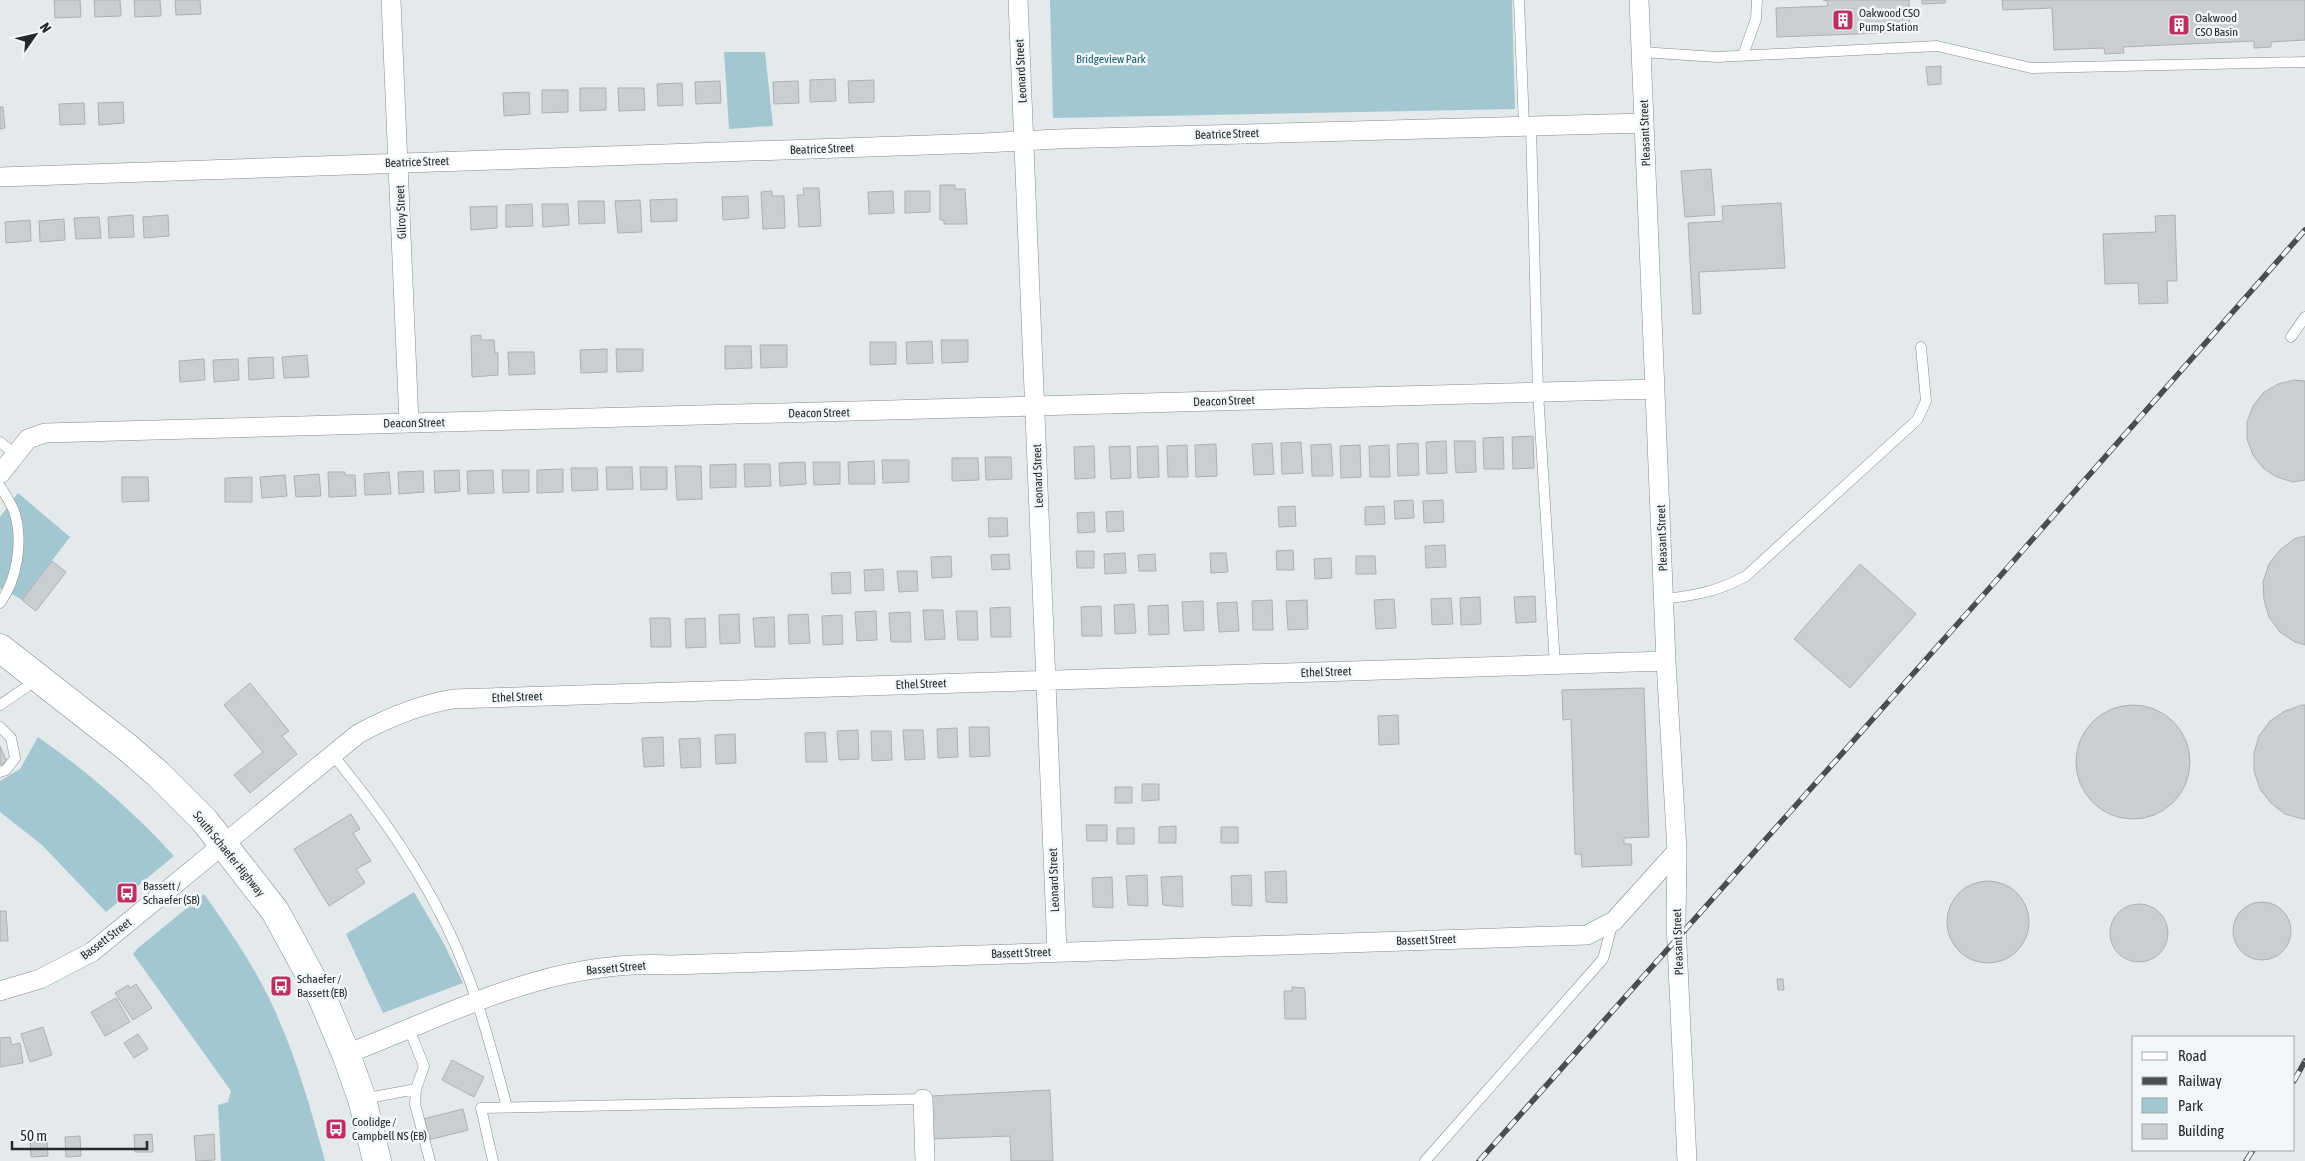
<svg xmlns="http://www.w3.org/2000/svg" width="2305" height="1161" font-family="'Asap Condensed',sans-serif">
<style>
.green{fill:#a2c7d1}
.building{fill:#c9cfd0;stroke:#abb0b2}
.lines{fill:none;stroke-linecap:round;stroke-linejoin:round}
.service-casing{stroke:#858a8c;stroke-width:11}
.minor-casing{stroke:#858a8c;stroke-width:20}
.secondary-casing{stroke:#858a8c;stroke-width:29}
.service{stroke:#fff;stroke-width:10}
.minor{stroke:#fff;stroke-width:19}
.secondary{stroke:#fff;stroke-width:28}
.rail-casing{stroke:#494d4d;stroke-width:5.5}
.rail{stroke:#f1f7f9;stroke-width:4;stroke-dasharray:11;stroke-linecap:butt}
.labels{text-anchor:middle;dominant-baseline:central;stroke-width:5;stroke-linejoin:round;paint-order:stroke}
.poi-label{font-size:12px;fill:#262929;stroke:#f1f7f9;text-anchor:start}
.park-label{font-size:12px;fill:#1f6170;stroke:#f1f7f9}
.street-label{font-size:12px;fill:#262929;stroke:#f1f7f9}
</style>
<rect width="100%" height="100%" fill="#e4eaec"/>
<path class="green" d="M1050,0H1512L1515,109L1053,118Z
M724,52H765L773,126L729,129Z
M18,493L70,537L22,600L12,594L11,596L0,588V517Z
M38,737C87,771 134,812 174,856L106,912L42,845L0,812V781L20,769Z
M414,892L444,944L463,983L383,1013L346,934Z
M204,894C227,927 251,961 269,998C294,1050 310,1105 325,1161H221L218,1105L228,1102L231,1091L133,954L138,948Z"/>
<path class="building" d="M54,0H80L81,17L55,18Z
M94,0H120L121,16L95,17Z
M134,0H160L161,16L135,17Z
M175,0H200L201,14L176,15Z
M1823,0H1909L1910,32L1777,37L1776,8L1828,6L1827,1Z
M1922,0H1945V3L1922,4Z
M2002,0H2305V40L2271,42V47L2254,48V41L2123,47L2124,53L2105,54L2104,48L2054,50L2052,8L2003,10Z
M1941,66V84L1928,85L1926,67Z
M835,79L836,101L810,102V80Z
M874,80V102L849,103L848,81Z
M720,81L721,103L696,104L695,82Z
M798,81L799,103L774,104L773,82Z
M682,83L683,105L658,106L657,84Z
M580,88H606V110L580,111Z
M618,88H644L645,110L619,111Z
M542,90H568V112L542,113Z
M529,92L530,114L504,116L503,93Z
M123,102L124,123L99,125L98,103Z
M84,103L85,124L60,125L59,104Z
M0,107H3L5,128L0,129Z
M1711,169L1715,215L1685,217L1681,171Z
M940,185H955V189H965L967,224H944V220H940Z
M803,188H819L821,226L799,227L797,195H804Z
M772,191V196H784L785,228L763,229L761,192Z
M893,191L894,213L869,214L868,192Z
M905,191H930V212L905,213Z
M748,196L749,218L723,220L722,197Z
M677,199V221L651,222L650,200Z
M640,200L642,232L618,233L615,201Z
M578,201H604L605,223L579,224Z
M1781,203L1785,268L1699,272L1701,314H1693L1688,223L1723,221L1722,206Z
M532,204L533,226L506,227V205Z
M542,204H568L569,225L543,227Z
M497,206V228L471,230L470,207Z
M133,215L134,237L109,238L108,217Z
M168,215L169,236L144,238L143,217Z
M2175,215L2177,281H2167L2168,303L2139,304L2138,283L2105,284L2103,234L2156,232L2155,216Z
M99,217L101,238L76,239L74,218Z
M64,219L65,240L40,242L39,221Z
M30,220L31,241L6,243L5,222Z
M481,335V340H494L495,353H498V375L472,377L471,336Z
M941,340H968V362L942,363Z
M932,341L933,363L907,364L906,342Z
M870,342H896V364L870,365Z
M760,345H787V367L761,368Z
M725,346H751L752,368L725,369Z
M607,349V372L581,373L580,350Z
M616,349H643V371L617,372Z
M508,352H534L535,374L509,375Z
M307,355L309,377L284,378L282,357Z
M273,357L274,378L249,380L248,358Z
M204,359L205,380L180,382L179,361Z
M238,359L239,380L214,382L213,360Z
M2294,380L2305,381V480L2293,482L2277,477L2263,468L2253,455L2247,439V422L2253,406L2263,393L2278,384Z
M1533,436L1534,468L1513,469L1512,437Z
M1503,437L1504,469H1484L1483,438Z
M1446,441L1447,473L1427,474L1426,442Z
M1454,441H1475L1476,472L1456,473Z
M1301,442L1303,473L1282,474L1281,443Z
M1272,443L1274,474L1254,475L1252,444Z
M1418,443L1419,475L1398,476L1397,444Z
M1216,444L1217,476L1196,477L1195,445Z
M1331,444L1333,476H1312L1311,445Z
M1187,445L1188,477H1168L1167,446Z
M1360,445L1361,477L1341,478L1340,446Z
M1389,445L1390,477H1370L1369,446Z
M1094,446L1095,478L1075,479L1074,447Z
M1130,446L1131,478L1111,479L1109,447Z
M1158,446L1159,477L1138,478L1137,447Z
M985,457H1011L1012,479L986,480Z
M952,458H978L979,480L952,481Z
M882,460H909V482L883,483Z
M874,461L875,484H849L848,462Z
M805,462L806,484L780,486L779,463Z
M813,462H840V484L814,485Z
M736,464V487L710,488V465Z
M744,464H770L771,486L745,487Z
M675,466H701L702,499L677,500Z
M606,467H632L633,489L607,490Z
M640,467H667V489L641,490Z
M571,468H597L598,490L572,491Z
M563,469V492L537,493V470Z
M459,470L460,491L435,493L434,471Z
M493,470L494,493L468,494L467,471Z
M502,470H529V492L503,493Z
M423,471L424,492L399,494L398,472Z
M328,472H345V475H355L356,496L329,497Z
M389,472L391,494L365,495L364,474Z
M319,474L321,496L296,497L294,476Z
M285,475L287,496L262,498L260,477Z
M122,477H148L149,501L122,502Z
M252,477V502H225V478Z
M1413,500L1414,518L1395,519L1394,501Z
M1443,500L1444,522L1424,523L1423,501Z
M1295,506L1296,526L1279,527L1278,507Z
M1384,506L1385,524L1365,525V507Z
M1123,511L1124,531L1107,532L1106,512Z
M1094,512L1095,532L1078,533L1077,513Z
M988,518H1007L1008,536L989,537Z
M2305,536V645L2295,642L2280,632L2269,617L2264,600L2263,582L2269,564L2280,550L2294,539Z
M1445,545L1446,567L1426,568L1425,546Z
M1293,550L1294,570H1277L1276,551Z
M1076,551H1094V568H1077Z
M1125,553L1126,573L1105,574L1104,554Z
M1210,553H1226L1228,572L1211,573Z
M1009,554L1010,569L992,570L991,555Z
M1155,554L1156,571H1139L1138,555Z
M951,556L952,577L932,578L931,557Z
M1356,556H1375L1376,574H1356Z
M1331,558L1332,578L1315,579L1314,559Z
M52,561L66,572L36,611L22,600Z
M1860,564L1916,614L1850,688L1794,639Z
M883,569L884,590L865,591L864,570Z
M897,571H917L918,591L899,592Z
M850,572L851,593L832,594L831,573Z
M1535,596L1536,622L1516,623L1514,597Z
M1480,597L1481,624L1461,625L1460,598Z
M1451,598L1453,624L1432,625L1431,599Z
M1394,599L1396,628L1376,629L1374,600Z
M1272,600L1273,630H1253L1252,601Z
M1307,600L1308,629L1288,630L1286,601Z
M1203,601L1204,630L1184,631L1182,602Z
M1237,602L1239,631L1219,632L1217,603Z
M1134,604L1136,633L1115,634L1114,605Z
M1168,605L1169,634L1149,635L1148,606Z
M1101,606L1102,636H1082L1081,607Z
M1010,607L1011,637H991L990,608Z
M923,610H943L945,639L925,640Z
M876,611L877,640L857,641L855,612Z
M956,611H977L978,640H958Z
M910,612L911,642H891L889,613Z
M739,614L740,643L720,644L719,615Z
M808,614L810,643L789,644L788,615Z
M842,615L843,644L823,645L822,616Z
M774,617L775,647H755L753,618Z
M650,618H670L671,647H651Z
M705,618L706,647L686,648L685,619Z
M250,683L289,731L282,736L297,754L250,793L234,775L263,752L224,705Z
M1644,688L1649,837L1624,838V844H1631L1632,865L1582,867L1581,854H1575L1571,719L1563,720L1562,690Z
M2076 762a57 57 0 1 1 114 0a57 57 0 1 1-114 0Z
M2302,705H2305V819H2303L2285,814L2271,803L2260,789L2254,771V753L2259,736L2270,721L2285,711Z
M1398,715L1399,744L1379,745L1378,716Z
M969,727H989L990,756L970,757Z
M957,728L958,757L938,758L937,729Z
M858,730L859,759L839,760L837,731Z
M903,730H923L925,759L905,760Z
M871,731H891L892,760L872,761Z
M825,732L827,762H806L805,733Z
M735,734L736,763L716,764L715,735Z
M663,737L664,766L644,767L642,738Z
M700,738L701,767L681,768L679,739Z
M0,746L7,762L0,765Z
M1142,784H1159V800L1142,801Z
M1115,787H1132V803H1115Z
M351,814L360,829L353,833L371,861L356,869L365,883L329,906L294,849Z
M1086,825H1107V841H1087Z
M1176,826V843H1159V827Z
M1221,827H1238V843H1221Z
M1117,828H1134V844H1117Z
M1286,871L1287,903L1266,902L1265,872Z
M1147,875L1148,906L1128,905L1126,876Z
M1251,875L1252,906L1232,905L1231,876Z
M1182,876L1183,907L1163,905L1161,877Z
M1112,877L1113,908L1093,907L1092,878Z
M1947 922a41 41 0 1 1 82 0a41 41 0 1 1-82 0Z
M2233 931a29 29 0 1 1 58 0a29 29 0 1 1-58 0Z
M2110 933a29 29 0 1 1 58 0a29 29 0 1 1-58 0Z
M0,911H6L8,941H0Z
M1777,979H1783L1784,990H1778Z
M136,984L152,1008L133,1020L115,993L128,985L130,988Z
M1292,987L1304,988L1305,991L1306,1019H1285L1284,991H1292Z
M116,998L130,1022L105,1036L91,1012Z
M43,1027L52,1055L30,1062L21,1034Z
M138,1034L148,1049L134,1058L124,1043Z
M10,1037L12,1045L20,1043L23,1063L0,1067V1038Z
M452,1060L484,1077L474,1097L442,1080Z
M1050,1090L1053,1161H1011L1010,1136L932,1139L931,1096Z
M463,1109L468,1130L428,1140L423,1119Z
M152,1134L153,1152H135L134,1135Z
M214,1134L215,1160L196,1161L194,1136Z
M80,1136L81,1156L66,1157L65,1137Z
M30,1139H47L48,1156L31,1157Z"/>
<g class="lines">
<g class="service-casing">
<path id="service" d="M1519,0L1524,126
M1641,52L1717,57L1937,46L2031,68L2305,62
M1743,55L1756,19L1757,0
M1531,126L1538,392L1555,665
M2291,337L2305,317
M0,442L15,454
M0,486C5,495 12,504 15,514C23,542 17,580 0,603
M1664,599C1696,595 1717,592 1746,576L1917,420L1926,401L1921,347
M0,705L38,679
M0,727L11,738L15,758L6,770L0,772
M332,754C386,819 438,895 468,976C484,1018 495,1063 507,1107
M409,1029L424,1066L416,1089L415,1104L430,1161
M363,1099L416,1089
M493,1161L481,1108L923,1099
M1425,1161L1603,959L1613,922"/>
</g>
<g class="minor-casing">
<path id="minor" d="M391,0L409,423
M1018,0L1057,951
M1639,0L1666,661L1677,851L1676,922L1687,1161
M0,177L984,143L1057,139L1644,123
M0,474L28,439L45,433L1655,389
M0,991L40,979L92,952L358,734C389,717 418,705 453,699L1666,661
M346,1054C456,1012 549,959 671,965L1587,935L1614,921L1677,851
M923,1099L925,1161"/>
</g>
<g class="secondary-casing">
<path id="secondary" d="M0,648L128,748L158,774L204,820L275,911L322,997L346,1054L362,1099L377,1161"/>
</g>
<use href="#service" class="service"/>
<use href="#minor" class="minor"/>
<use href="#secondary" class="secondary"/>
<g class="rail-casing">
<path id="rail" d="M2294,1081L2305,1061
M1479,1161L2002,574L2305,230
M2246,1161L2253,1150"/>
</g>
<use href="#rail" class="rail"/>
</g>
<defs>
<g id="building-square" transform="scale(1.125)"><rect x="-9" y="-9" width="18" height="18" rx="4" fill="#bd2f5f" stroke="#f1f7f9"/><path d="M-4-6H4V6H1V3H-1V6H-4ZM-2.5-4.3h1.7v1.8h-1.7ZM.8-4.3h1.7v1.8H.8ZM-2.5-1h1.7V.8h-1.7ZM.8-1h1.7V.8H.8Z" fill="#fff"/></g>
<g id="bus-square" transform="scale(1.125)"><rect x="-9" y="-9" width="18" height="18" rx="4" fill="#bd2f5f" stroke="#f1f7f9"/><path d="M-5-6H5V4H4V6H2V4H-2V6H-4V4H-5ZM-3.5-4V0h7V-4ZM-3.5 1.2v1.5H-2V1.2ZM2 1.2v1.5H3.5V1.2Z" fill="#fff"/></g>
</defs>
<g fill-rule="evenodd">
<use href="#building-square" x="1843" y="20"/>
<use href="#building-square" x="2179" y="25"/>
<use href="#bus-square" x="127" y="893"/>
<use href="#bus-square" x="281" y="986"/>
<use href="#bus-square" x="336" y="1129"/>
</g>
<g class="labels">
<g class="poi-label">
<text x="1859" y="13">Oakwood CSO<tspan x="1859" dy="14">Pump Station</tspan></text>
<text x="2195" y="18">Oakwood<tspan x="2195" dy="14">CSO Basin</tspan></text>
<text x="143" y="886">Bassett /<tspan x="143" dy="14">Schaefer (SB)</tspan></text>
<text x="297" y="979">Schaefer /<tspan x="297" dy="14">Bassett (EB)</tspan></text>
<text x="352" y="1122">Coolidge /<tspan x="352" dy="14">Campbell NS (EB)</tspan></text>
</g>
<g class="park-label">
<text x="1111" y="59">Bridgeview Park</text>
</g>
<g class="street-label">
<text transform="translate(1021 71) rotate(-93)">Leonard Street</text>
<text transform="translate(1645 133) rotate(-92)">Pleasant Street</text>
<text transform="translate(1227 134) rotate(-2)">Beatrice Street</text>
<text transform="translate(822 149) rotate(-2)">Beatrice Street</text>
<text transform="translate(417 162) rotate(-2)">Beatrice Street</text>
<text transform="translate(401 212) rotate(-92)">Gilroy Street</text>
<text transform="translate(1224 401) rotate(-2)">Deacon Street</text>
<text transform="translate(819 413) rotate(-1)">Deacon Street</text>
<text transform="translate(414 423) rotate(-1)">Deacon Street</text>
<text transform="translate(1038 476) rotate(-92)">Leonard Street</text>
<text transform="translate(1662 538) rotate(-92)">Pleasant Street</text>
<text transform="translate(1326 672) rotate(-2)">Ethel Street</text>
<text transform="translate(921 684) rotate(-2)">Ethel Street</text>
<text transform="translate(517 697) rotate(-2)">Ethel Street</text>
<text transform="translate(229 854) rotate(51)">South Schaefer Highway</text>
<text transform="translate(1054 880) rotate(-92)">Leonard Street</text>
<text transform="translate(106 939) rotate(-37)">Bassett Street</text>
<text transform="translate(1426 940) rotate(-2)">Bassett Street</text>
<text transform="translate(1678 942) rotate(-92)">Pleasant Street</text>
<text transform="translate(1021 953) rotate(-2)">Bassett Street</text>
<text transform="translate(616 968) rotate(-5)">Bassett Street</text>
</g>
</g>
<rect x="2132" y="1036" width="162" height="115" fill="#f1f7f9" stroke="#a0a5a6"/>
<rect x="2142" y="1052" width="25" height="8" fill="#ffffff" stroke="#a0a5a6"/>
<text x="2178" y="1061" font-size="15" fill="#262929">Road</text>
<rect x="2142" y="1077" width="25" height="8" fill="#494d4d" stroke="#a0a5a6"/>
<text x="2178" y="1086" font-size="15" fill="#262929">Railway</text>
<rect x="2142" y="1098" width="25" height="15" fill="#a2c7d1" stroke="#a0a5a6"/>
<text x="2178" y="1111" font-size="15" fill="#262929">Park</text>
<rect x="2142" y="1124" width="25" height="15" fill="#c9cfd0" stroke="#a0a5a6"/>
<text x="2178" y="1136" font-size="15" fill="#262929">Building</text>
<g transform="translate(35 35) rotate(56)" stroke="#f1f7f9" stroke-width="4" paint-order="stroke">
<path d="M0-4L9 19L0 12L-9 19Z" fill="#262929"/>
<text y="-8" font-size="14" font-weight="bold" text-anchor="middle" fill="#262929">N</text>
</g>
<path d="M12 1141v8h135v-8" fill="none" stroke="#262929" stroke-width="2.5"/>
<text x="20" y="1141" font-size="15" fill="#262929" stroke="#f1f7f9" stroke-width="4" paint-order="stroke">50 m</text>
</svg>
